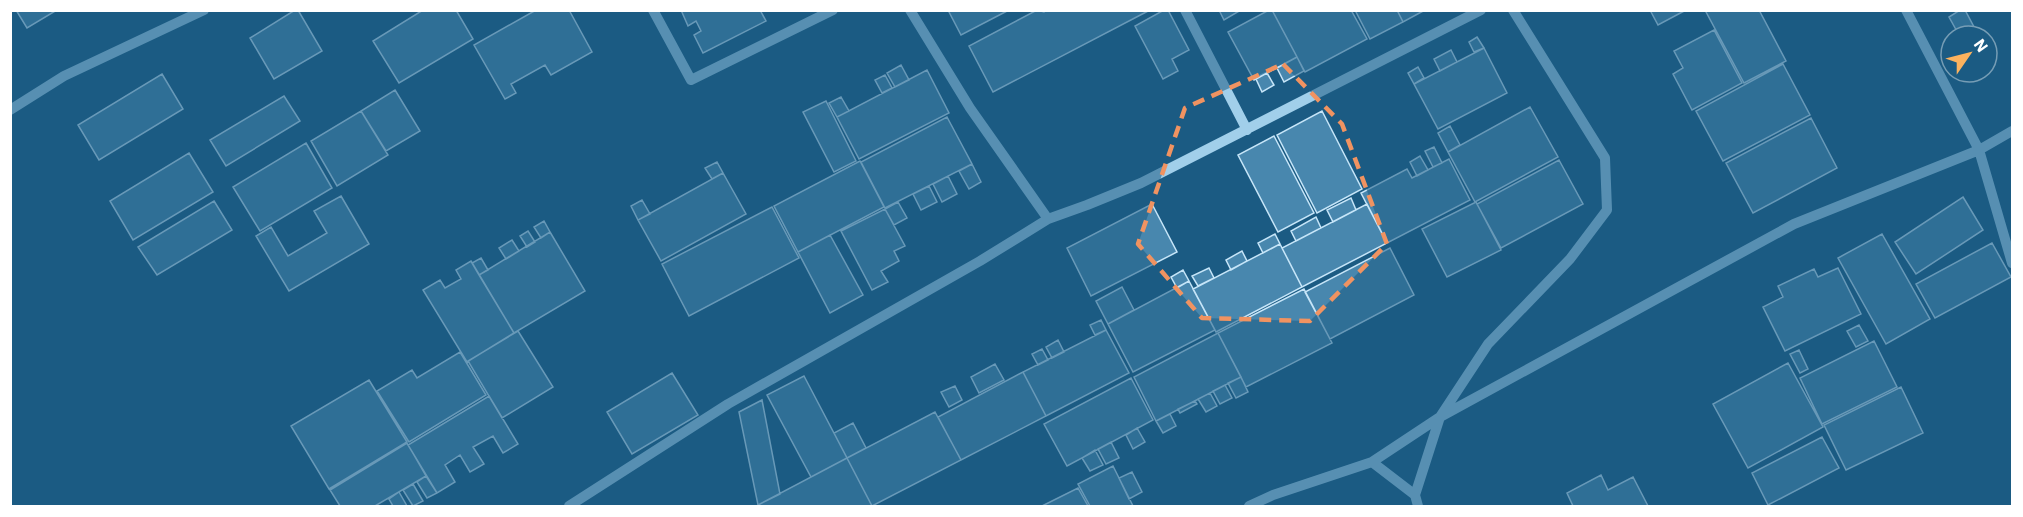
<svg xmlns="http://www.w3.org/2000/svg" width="2023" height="517" font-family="'IBM Plex Sans',sans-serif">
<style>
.building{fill:#4887ae;stroke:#c6e5f8;stroke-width:1.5}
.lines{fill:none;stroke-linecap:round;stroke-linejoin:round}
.minor{stroke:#a1cfea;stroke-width:10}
.marked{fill:none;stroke:#f09361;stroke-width:4.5;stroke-dasharray:12 8;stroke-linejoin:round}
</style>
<rect width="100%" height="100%" fill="#1b5b83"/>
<path class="building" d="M16,10H57L27,28Z
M295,10H298L322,51L274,79L250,38Z
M423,10H456L473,39L399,83L373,41Z
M536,10H569L592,52L551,75L545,65L511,84L516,93L505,99L474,45Z
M681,10H760L766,21L703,53L694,35L701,31L696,21L688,26Z
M948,10H1009L961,35Z
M1037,10L1044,12L1047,10H1150L993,92L969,46Z
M1164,10H1168L1189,50L1172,59L1178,71L1163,79L1135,26Z
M1219,10H1241L1224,20Z
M1269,10H1272L1297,57L1254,80L1228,32Z
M1272,10H1351L1367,39L1305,72Z
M1355,10H1397L1403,22L1370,39Z
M1397,10H1425L1403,22Z
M1650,10H1686L1658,25Z
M1705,10H1759L1786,61L1744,83Z
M1960,10H1965L1974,27L1959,35L1949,17Z
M1714,30L1742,83L1692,110L1673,74L1683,68L1674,51Z
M1477,37L1484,48L1474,52L1469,42Z
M1484,48L1507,93L1438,129L1414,84Z
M1451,50L1457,62L1440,71L1434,59Z
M1297,57L1304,71L1284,82L1277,68Z
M1783,64L1810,115L1723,161L1696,111Z
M901,65L909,80L895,87L887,73Z
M1418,67L1424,78L1414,84L1408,73Z
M927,70L949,113L859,159L837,117Z
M1267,73L1274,85L1262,92L1256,79Z
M162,74L183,109L99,160L78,125Z
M885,75L892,88L882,93L875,80Z
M395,90L420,131L386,151L361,111Z
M284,96L300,121L226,166L210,140Z
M841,97L849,111L837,117L829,103Z
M826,101L856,161L834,172L803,112Z
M1530,107L1558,157L1475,202L1448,152Z
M361,111L388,155L337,186L311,141Z
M1322,111L1362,189L1317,213L1277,135Z
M947,117L972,164L885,208L861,162Z
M1811,118L1837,168L1753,213L1726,163Z
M1450,126L1460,145L1448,152L1438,133Z
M1274,136L1314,213L1278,232L1238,155Z
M306,143L332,188L260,231L233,187Z
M1434,147L1442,163L1433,167L1425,151Z
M189,153L213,192L133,240L110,201Z
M1420,156L1428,170L1417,176L1410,162Z
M1449,159L1470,200L1387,243L1361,193L1407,169L1412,178Z
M1559,160L1583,204L1501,248L1477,204Z
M860,161L884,207L798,252L774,206Z
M717,162L723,173L712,179L705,168Z
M972,164L981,182L969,189L959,171Z
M723,173L746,214L661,261L638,220Z
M948,176L957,194L942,202L933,184Z
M929,186L937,202L921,210L913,194Z
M341,196L369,244L289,291L256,236L271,227L288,256L327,233L314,211Z
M1963,197L1983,230L1916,274L1895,242Z
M1351,198L1356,210L1333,222L1327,210Z
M642,200L650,214L638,220L631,206Z
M214,201L232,230L157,275L138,247Z
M898,202L907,218L894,225L885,209Z
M1476,202L1501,250L1447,277L1422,229Z
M1152,204L1177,252L1091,296L1067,248Z
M1367,204L1387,243L1302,287L1282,248Z
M772,207L799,258L689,316L662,264Z
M885,209L905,246L894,251L899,261L881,271L888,282L872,290L841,231Z
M1316,217L1321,228L1296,241L1291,231Z
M544,221L550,232L541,238L534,227Z
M528,231L535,242L527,247L520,236Z
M550,232L585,291L514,333L479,275Z
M1275,234L1280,244L1263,253L1258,243Z
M1882,234L1930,319L1886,344L1838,258Z
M830,235L863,295L830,313L798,252Z
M512,240L519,251L506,259L499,248Z
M1992,243L2011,277L1935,318L1916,284Z
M1280,244L1302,287L1216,332L1193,289Z
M1390,248L1414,295L1330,339L1305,292Z
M1242,251L1247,261L1231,270L1226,260Z
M481,258L488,270L479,275L472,263Z
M471,261L514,333L467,362L423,290L440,280L445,288L461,279L456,270Z
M1209,268L1214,278L1198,286L1192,276Z
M1838,268L1861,314L1785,351L1763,307L1783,297L1778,286L1814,269L1818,277Z
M1183,270L1189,281L1177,288L1171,277Z
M1189,281L1215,330L1133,372L1108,324Z
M1122,287L1134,310L1108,324L1096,301Z
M1304,289L1332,343L1246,387L1218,333Z
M1101,320L1106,330L1095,335L1090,325Z
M1859,325L1868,341L1856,347L1847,331Z
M1106,330L1129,373L1046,416L1023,372Z
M518,331L553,387L502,418L468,361Z
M1218,333L1241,377L1156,421L1134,377Z
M1058,340L1064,352L1052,358L1046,347Z
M1874,341L1897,387L1822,424L1800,378Z
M1042,349L1048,360L1038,365L1032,354Z
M1799,350L1808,369L1800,373L1790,354Z
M460,352L486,395L409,442L377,391L412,370L417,378Z
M1788,363L1823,427L1748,468L1713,404Z
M995,364L1004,380L979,393L971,377Z
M1023,372L1046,416L961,460L938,417Z
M672,373L698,415L632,454L607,412Z
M804,376L847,458L811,477L767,395Z
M1241,377L1248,392L1236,398L1228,383Z
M1131,378L1153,420L1067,466L1044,424Z
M369,380L407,442L329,489L291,426Z
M1225,385L1232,398L1220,404L1213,391Z
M955,386L962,400L949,407L941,392Z
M1901,387L1923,433L1846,470L1824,425Z
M1210,393L1217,406L1206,412L1198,399Z
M489,396L518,444L503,453L493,436L473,447L484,464L470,472L460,455L445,465L455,482L437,493L408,445Z
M762,400L780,494L758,505L739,412Z
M1195,401L1197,404L1180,413L1178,409Z
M935,412L961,460L872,506L847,458Z
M1170,414L1176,426L1163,433L1156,421Z
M853,423L866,448L847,458L834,433Z
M1137,428L1145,442L1133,449L1126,435Z
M1822,437L1839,468L1768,505L1752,473Z
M1111,442L1119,458L1106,464L1098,449Z
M407,443L426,476L375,506H340L330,490Z
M1095,450L1103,465L1090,471L1082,458Z
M847,458L872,506H759L758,505Z
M1113,466L1133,506H1090L1078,484Z
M1132,472L1142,492L1129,499L1119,478Z
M1601,475L1608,490L1633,477L1648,506H1573L1567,493Z
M426,476L437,493L427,498L417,482Z
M413,484L423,501L413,506L403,490Z
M1078,488L1088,506H1042Z
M399,492L407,506H393L389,499Z"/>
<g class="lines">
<path class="minor" d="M653,10L691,80L833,10
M910,10L970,108L1048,219
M1185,10L1247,130
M1906,10L1979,150L2012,263
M10,110L64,76L204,10
M1372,462L1415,495
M569,506L728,404L980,261L1048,219L1087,205L1141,183L1481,10
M1249,506L1273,495L1372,462L1440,417L1794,224L1979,150L2012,131
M1418,506L1415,495L1440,417L1488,344L1570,259L1607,210L1605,158L1513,10"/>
</g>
<path d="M0 0H2023V517H0ZM1283,64L1342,124L1387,244L1310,321L1202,318L1138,244L1185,108Z" fill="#1b5b83" fill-opacity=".55" fill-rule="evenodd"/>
<path class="marked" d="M1283,64L1342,124L1387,244L1310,321L1202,318L1138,244L1185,108Z"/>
<rect width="2023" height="517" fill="none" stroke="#ffffff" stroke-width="24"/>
<g transform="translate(1969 54) rotate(55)"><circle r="28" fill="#1b5b83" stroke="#769db5" stroke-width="1.5"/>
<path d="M0-4.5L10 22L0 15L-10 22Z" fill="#fcb25e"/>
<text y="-9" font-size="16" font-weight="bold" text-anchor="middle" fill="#ffffff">N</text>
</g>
</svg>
